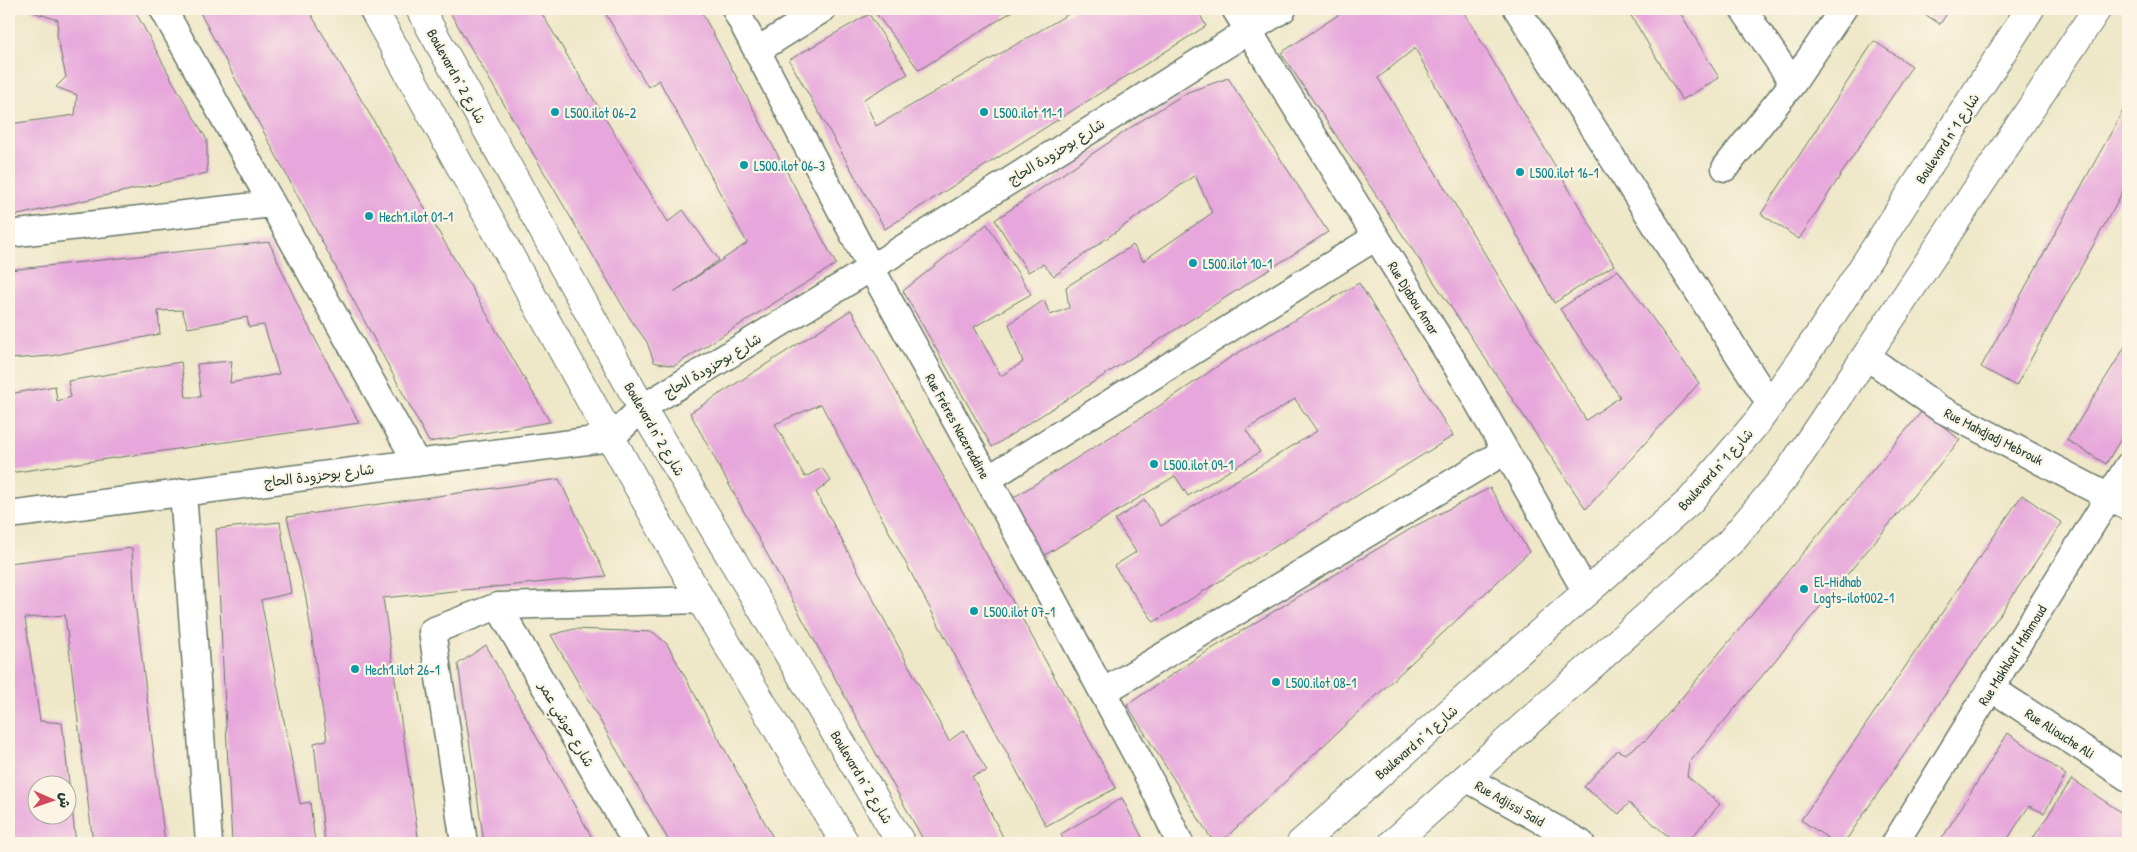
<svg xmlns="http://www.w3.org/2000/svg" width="2137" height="852" font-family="'Patrick Hand','Playpen Sans Arabic',sans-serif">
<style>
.building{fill:#e7a7dc;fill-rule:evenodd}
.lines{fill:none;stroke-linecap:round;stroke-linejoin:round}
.minor-casing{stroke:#677868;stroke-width:29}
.secondary-casing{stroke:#677868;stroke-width:30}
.minor{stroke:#fff;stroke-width:26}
.secondary{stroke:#fff;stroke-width:28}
.culture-dot{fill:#0f9aa8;stroke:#fcf5e5;stroke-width:2}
.labels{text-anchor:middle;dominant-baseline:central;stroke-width:4.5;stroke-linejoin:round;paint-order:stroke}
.street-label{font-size:14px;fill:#1f3d34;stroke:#fcf5e5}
.culture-label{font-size:14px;fill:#0d838f;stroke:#fcf5e5;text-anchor:start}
</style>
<rect width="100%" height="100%" fill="#fcf5e5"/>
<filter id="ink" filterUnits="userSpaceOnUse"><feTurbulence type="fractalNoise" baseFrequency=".02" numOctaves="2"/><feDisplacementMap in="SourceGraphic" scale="10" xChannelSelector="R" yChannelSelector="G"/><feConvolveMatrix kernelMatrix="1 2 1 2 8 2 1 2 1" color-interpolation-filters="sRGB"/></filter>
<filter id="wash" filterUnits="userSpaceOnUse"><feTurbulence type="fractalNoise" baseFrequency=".0096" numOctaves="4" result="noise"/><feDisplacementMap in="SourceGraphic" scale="20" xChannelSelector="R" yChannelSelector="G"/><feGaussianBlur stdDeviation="1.12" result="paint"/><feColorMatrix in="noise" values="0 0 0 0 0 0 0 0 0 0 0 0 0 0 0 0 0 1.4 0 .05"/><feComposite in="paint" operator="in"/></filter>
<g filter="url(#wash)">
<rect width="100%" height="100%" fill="#eee7c8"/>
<g id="blocks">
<path class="building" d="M32,9H134L172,80L207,140V173L9,217V124L75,115L77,95L56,87L66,77L57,36L58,20L33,12Z
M198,9H308L550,422L429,442Z
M448,9H539L668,222L683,210L719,260L674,292L747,243L659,80L648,87L603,9H700L836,264L674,366L654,362L647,342L631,320Z
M878,9H1016L919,70L874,11Z
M1077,9H1197L1206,26L885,229L789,60L869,14L908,74L864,99L876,126Z
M1347,9H1462L1614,265L1554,303L1415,48L1378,78L1586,420L1620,397L1560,309L1618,270L1699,383L1586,509L1281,53Z
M1627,9H1678L1719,78L1682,100Z
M1917,9H1950L1940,24Z
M1874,41L1912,66L1799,239L1761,214Z
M1228,78L1328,232L992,447L903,291L987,224L1031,294L974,327L1001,376L1023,362L1009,324L1044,300L1050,315L1069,308L1066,287L1133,245L1143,261L1212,213L1195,175L1054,276L1043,264L1028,272L995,220L1139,122L1188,92Z
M2128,102V182L2016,386L1981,367Z
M269,242L300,310L359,423L9,473V394L55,386L57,401L71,397L68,381L181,362L186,397H201L197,364L232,361L230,383L279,374L264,325L249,327L247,317L188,328L182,310L158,311L160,334L51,356L9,359V270Z
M1359,283L1453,436L1154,622L1114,566L1136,552L1115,520L1145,500L1161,526L1317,431L1295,399L1246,430L1260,452L1188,496L1175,476L1040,558L1008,501L1155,409L1231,357Z
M851,310L1116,788L1046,826L821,404L775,424L805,477L822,468L831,481L816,492L949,741L964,730L987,771L972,776L1006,843H925L690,413Z
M2128,342V427L2106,464L2067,440Z
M1923,410L1960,440L1689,763L1687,776L1720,804L1687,843H1676L1629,803L1619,814L1584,787L1617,750L1625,754L1647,739Z
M559,479L606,576L383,598L419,843H325L314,743L327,740L306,598L287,517Z
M1490,488L1529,552L1220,843H1214L1127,705L1195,659L1417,525Z
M2022,495L2062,523L1844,843H1835L1801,820Z
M280,522L291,593L261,600L300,804L310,802L315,843H232L216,529Z
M132,548L135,603L165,843H93L65,615L25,618L40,721L62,723L76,843H9V563ZM38,784H68V814H38Z
M574,629L653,632L667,644L776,843H670L551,635Z
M486,645L595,843H484L458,664Z
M2008,733L2066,775L2044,813L2029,806L2005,843H1939Z
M2072,779L2128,817V843H2030Z
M1122,798L1145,843H1065L1061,834Z"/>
</g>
</g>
<g filter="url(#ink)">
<use href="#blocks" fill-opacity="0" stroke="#677868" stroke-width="1"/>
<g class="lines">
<g class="minor-casing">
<path id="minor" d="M163,9L417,463
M735,9L871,268L988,479L1152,784L1180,843
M1235,9L1468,385L1586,592
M1517,9L1770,404
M1743,9L1793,83
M758,50L823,9
M1725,168L1793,83L1843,9
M9,234L272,204
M1866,356L1939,408L2128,507
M988,479L1376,237
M183,492L209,843
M9,515L611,438L642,408L871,268L1283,9
M498,606L636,843
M1991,688L2128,778
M1103,692L1505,451
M1466,778L1581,843
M464,843L432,631L498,606L701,600
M1895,843L2128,466"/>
</g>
<g class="secondary-casing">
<path id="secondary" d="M373,9L701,600L845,843
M420,9L642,408L901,843
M1301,843L1690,501L1758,421L1819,335L2030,9
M1393,843L1730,542L1787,474L1818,428L2097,9"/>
</g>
<use href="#minor" class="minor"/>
<use href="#secondary" class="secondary"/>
</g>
</g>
<g class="culture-dot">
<circle cx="555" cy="112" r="5"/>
<circle cx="984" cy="112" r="5"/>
<circle cx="744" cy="165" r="5"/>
<circle cx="1520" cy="172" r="5"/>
<circle cx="369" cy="216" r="5"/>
<circle cx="1193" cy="263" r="5"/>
<circle cx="1154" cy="464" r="5"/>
<circle cx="1804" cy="589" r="5"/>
<circle cx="974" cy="611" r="5"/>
<circle cx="355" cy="669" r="5"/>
<circle cx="1276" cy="682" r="5"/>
</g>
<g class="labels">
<g class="street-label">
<text transform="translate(457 76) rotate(61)">Boulevard n° شارع 2</text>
<text transform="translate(1947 138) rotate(-57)">Boulevard n° شارع 1</text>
<text transform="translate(1056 151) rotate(-32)">شارع بوحزودة الحاج</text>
<text transform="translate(1414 298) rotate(58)">Rue Djabou Amar</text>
<text transform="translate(712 365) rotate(-31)">شارع بوحزودة الحاج</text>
<text transform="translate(958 426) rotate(61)">Rue Fréres Nacereddine</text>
<text transform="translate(655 429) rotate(60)">Boulevard n° شارع 2</text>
<text transform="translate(1994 436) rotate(27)">Rue Mahdjadj Mebrouk</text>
<text transform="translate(1715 469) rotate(-48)">Boulevard n° شارع 1</text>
<text transform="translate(319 475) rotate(-7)">شارع بوحزودة الحاج</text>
<text transform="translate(2012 655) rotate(-58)">Rue Makhlouf Mahmoud</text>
<text transform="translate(567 724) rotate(60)">شارع حوشي عمر</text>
<text transform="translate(2060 733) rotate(33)">Rue Aliouche Ali</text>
<text transform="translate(1416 742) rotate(-41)">Boulevard n° شارع 1</text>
<text transform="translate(862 777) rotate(59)">Boulevard n° شارع 2</text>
<text transform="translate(1510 803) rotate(30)">Rue Adjissi Said</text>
</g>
<g class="culture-label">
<text x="565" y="112">L500.ilot 06-2</text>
<text x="994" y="112">L500.ilot 11-1</text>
<text x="754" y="165">L500.ilot 06-3</text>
<text x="1530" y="172">L500.ilot 16-1</text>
<text x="379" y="216">Hech1.ilot 01-1</text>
<text x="1203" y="263">L500.ilot 10-1</text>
<text x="1164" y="464">L500.ilot 09-1</text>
<text x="1814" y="581">El-Hidhab<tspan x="1814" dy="16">Logts-ilot002-1</tspan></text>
<text x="984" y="611">L500.ilot 07-1</text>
<text x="365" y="669">Hech1.ilot 26-1</text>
<text x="1286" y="682">L500.ilot 08-1</text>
</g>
</g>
<rect width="2137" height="852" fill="none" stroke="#fcf5e5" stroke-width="30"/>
<g transform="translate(52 800) rotate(92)"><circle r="24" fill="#fcf5e5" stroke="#a4ab9e"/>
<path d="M0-4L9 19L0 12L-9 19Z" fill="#d1495b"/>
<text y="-8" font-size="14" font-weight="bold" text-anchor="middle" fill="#1f3d34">ش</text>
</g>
</svg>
